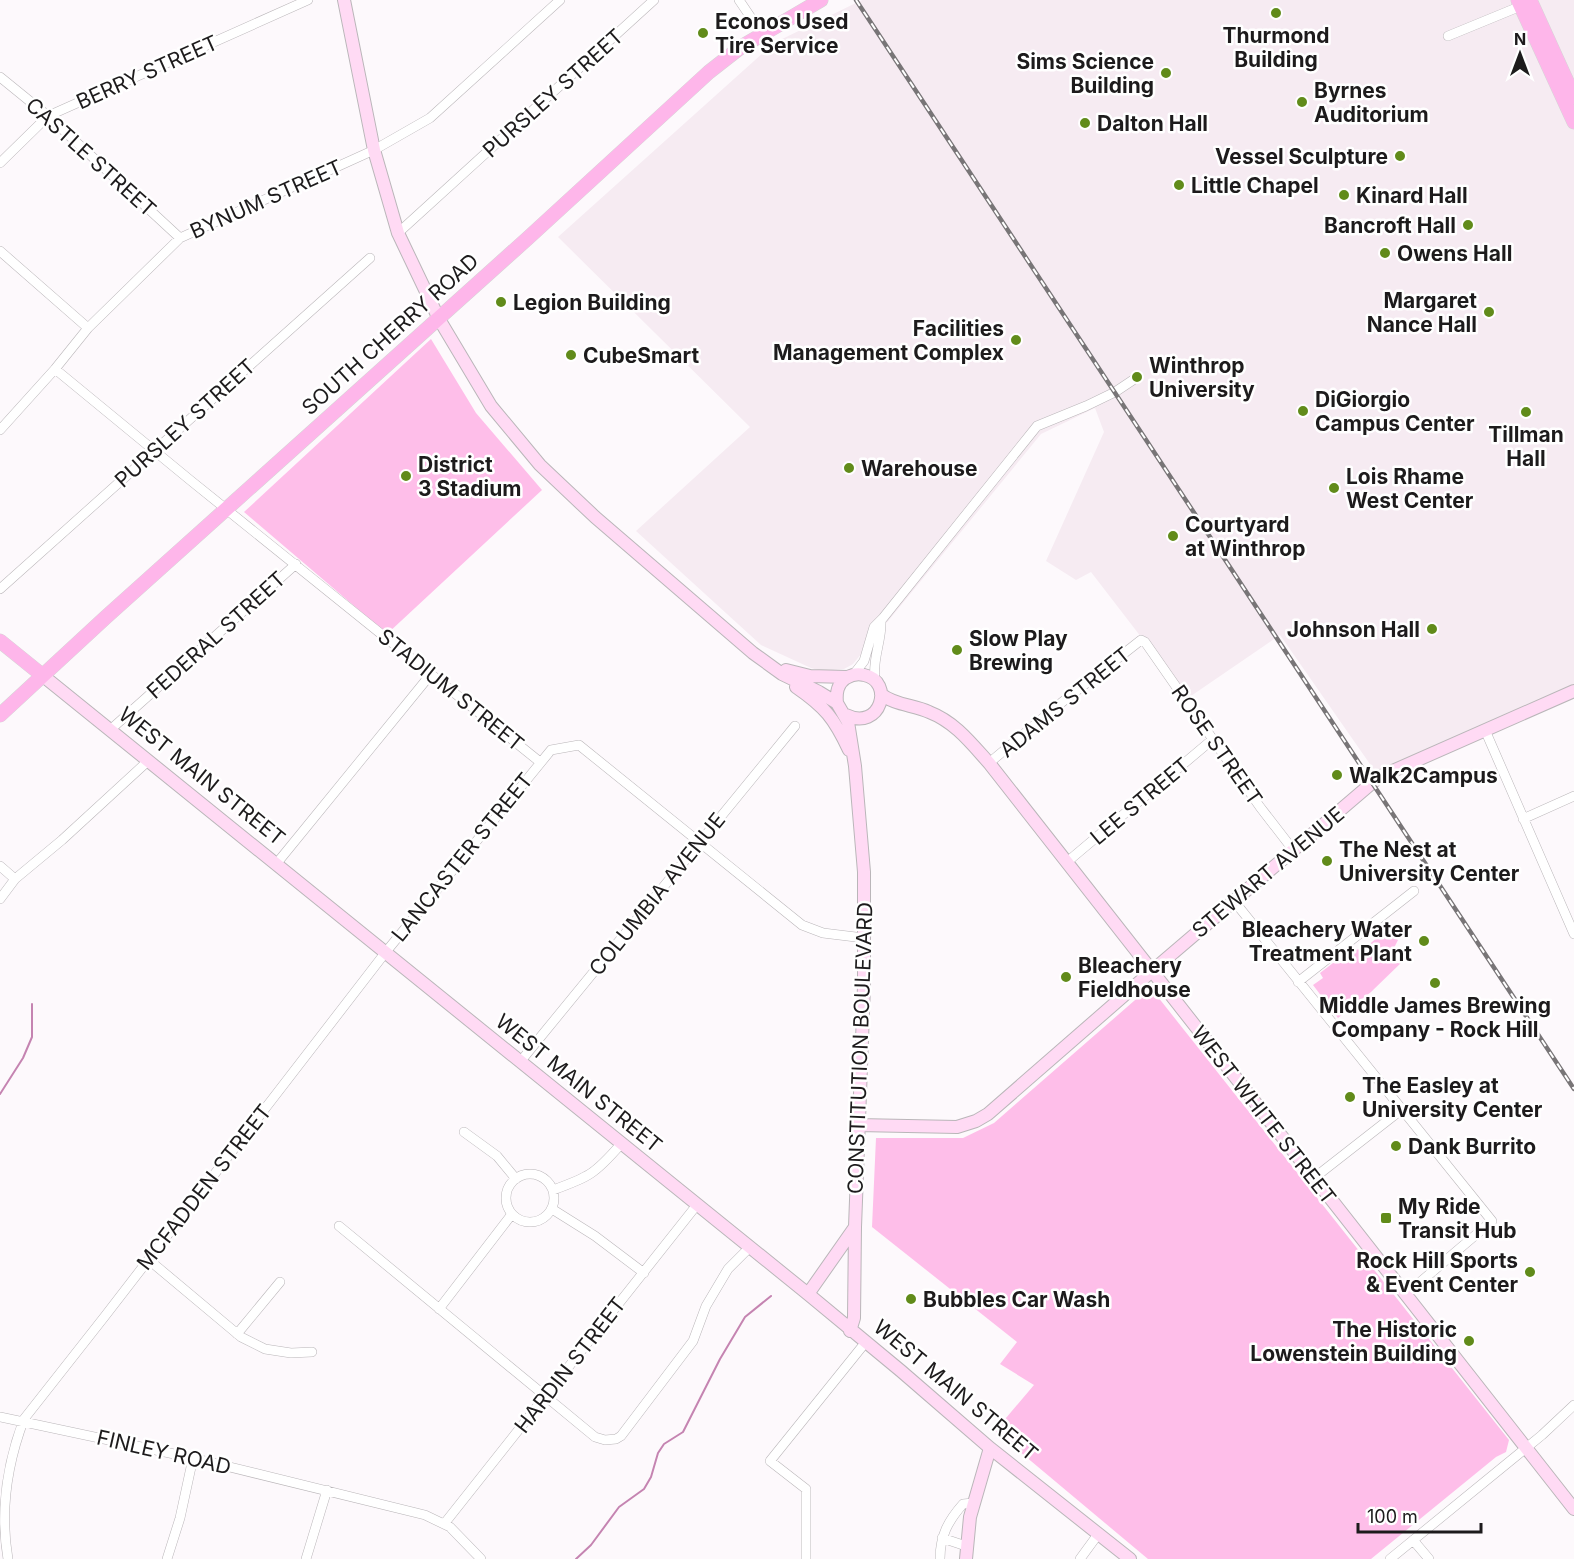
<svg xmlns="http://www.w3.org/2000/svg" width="1574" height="1559" font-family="Inter,sans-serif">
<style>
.built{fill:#f6ebf2}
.green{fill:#febee9}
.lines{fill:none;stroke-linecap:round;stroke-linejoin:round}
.stream{stroke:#c584b1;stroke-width:2}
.street-casing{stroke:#bab6b9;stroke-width:10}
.secondary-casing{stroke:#bab6b9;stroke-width:14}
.primary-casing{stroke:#d6d6d6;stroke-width:15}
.street{stroke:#fff;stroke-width:9}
.secondary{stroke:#ffdaf4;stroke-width:12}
.primary{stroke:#feb6ea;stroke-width:14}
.rail-casing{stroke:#787577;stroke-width:4.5}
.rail{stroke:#fff;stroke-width:2;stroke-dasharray:7;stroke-linecap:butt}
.poi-dot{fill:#618b1a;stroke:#fff;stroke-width:2}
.labels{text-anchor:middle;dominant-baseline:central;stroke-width:5;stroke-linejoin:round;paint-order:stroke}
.poi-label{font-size:21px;font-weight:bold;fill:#1d1b1c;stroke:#fff;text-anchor:start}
.street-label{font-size:21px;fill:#1d1b1c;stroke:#fff}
</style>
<rect width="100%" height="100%" fill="#fdf9fc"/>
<path class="built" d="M862,0H1574V691L1379,777L1280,635L1188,698L1091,572L1076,580L1046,561L1104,432L1095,408L1041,434L853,664L844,669L821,671L811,668L761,645L636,531L750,427L558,237L774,43Z"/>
<path class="green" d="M431,339L476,413L542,490L387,634L244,512Z
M1388,928L1398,940L1394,948L1404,960L1371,992L1338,1018L1313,985L1323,978L1320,973L1350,950L1364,949Z
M1150,987L1509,1440L1506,1452L1496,1457L1371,1559H1148L995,1431L1034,1385L1000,1364L1017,1342L872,1227L876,1138H963L994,1123Z"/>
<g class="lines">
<path class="stream" d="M0,1094L23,1058L32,1037V1004
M576,1559L591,1545L619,1507L644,1489L651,1477L658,1453L664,1444L683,1432L720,1359L745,1317L771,1296"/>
<g class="street-casing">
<path id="street" d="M739,0L762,34
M1448,36L1521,6
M0,77L48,116L180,238
M0,163L48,116L308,0
M398,233L654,0
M0,251L88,328
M55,369L190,480L540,762
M0,430L55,369L88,328L180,238L374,150L430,118L560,0
M0,589L370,258
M854,674L864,661L874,627L883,618L1037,426L1086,406L1115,392L1133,380
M875,680C872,658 882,641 881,621
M110,730L296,564
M1485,730L1574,934
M989,763L1056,707L1141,640L1145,642L1260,807L1294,851
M1523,819L1574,796
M1067,862L1213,739
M277,863L431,674
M0,866L15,879
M0,899L15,879L62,840L148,761
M1234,901L1492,1221L1405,1295
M1298,982L1414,891
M520,1062L795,726
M464,1132L497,1156L516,1179
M506 1198a24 24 0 1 1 48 0a24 24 0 1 1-48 0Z
M1314,1178L1401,1110
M553,1190C589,1177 595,1174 621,1144
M552,1209L595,1236L644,1273
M339,1226L595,1437L605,1440L616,1439L621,1436L693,1341L706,1306L728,1269L749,1248
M149,1260L241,1337L265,1349L291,1353L312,1352
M439,1309L512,1214
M237,1334L280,1282
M0,1417L193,1458L425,1515L450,1527L481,1559
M444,1524L696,1206
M942,1538L966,1546
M1413,1540L1429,1559
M8,1559C0,1512 7,1464 24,1419L105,1316L385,953L551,750L579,745L802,925L823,933L864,938
M167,1559L180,1518L193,1458
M306,1559L327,1490
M806,1559V1489L770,1461L865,1343
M940,1559C940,1536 948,1521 963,1504L973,1503
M1080,1559L1099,1533
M1390,1559L1542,1435L1574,1405"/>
</g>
<g class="secondary-casing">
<path id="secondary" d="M344,0L374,150L398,233L439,319L491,406L540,465L595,517L753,653L782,674L819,692L837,703L848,722L855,766L864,872V986L855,1227L854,1318L850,1331
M786,670L810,676L847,677
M42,675L808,1294L901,1371L990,1448L1130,1559
M796,687C825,707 834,718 849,750
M881,694C894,705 914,705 929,712C955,722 971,743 989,763L1574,1509
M837,703C836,693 837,684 846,678C851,675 857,673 864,675C895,681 881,732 846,715
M858,1125L957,1127L976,1121L988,1114L1152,971L1379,777L1574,691
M808,1294L855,1227
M966,1559L970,1517L990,1448"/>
</g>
<g class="primary-casing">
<path id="primary" d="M1518,0L1574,122
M1530,0L1574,97
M0,641L42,675
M0,715L106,617L528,238L709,72L741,47L821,0"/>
</g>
<use href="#street" class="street"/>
<use href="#secondary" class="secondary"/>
<use href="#primary" class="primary"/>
<g class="rail-casing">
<path id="rail" d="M856,0L1574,1089"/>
</g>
<use href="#rail" class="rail"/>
</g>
<g class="poi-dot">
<circle cx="1276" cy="13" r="6"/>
<circle cx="703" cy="33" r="6"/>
<circle cx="1166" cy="73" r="6"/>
<circle cx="1302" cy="102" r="6"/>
<circle cx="1085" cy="123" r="6"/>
<circle cx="1400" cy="156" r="6"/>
<circle cx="1179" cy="185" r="6"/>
<circle cx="1344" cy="195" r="6"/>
<circle cx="1468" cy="225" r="6"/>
<circle cx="1385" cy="253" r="6"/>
<circle cx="501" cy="302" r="6"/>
<circle cx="1489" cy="312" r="6"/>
<circle cx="1016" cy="340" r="6"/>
<circle cx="571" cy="355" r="6"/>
<circle cx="1137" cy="377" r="6"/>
<circle cx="1303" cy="411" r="6"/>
<circle cx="1526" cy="412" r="6"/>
<circle cx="849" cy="468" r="6"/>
<circle cx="406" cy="476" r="6"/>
<circle cx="1334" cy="488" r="6"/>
<circle cx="1173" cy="536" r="6"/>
<circle cx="1432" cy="629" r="6"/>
<circle cx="957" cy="650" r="6"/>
<circle cx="1337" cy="775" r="6"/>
<circle cx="1327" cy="861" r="6"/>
<circle cx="1424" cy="941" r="6"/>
<circle cx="1066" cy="977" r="6"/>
<circle cx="1435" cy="983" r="6"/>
<circle cx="1350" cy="1097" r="6"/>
<circle cx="1396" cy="1146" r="6"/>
<rect x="1380" y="1212" width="12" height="12" rx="3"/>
<circle cx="1530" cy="1272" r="6"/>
<circle cx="911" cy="1299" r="6"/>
<circle cx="1469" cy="1341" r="6"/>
</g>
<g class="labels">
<g class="poi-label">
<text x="715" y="21">Econos Used<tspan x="715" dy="24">Tire Service</tspan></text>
<text x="1276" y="35" text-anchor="middle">Thurmond<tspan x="1276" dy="24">Building</tspan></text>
<text x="1154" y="61" text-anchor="end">Sims Science<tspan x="1154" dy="24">Building</tspan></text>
<text x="1314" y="90">Byrnes<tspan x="1314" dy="24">Auditorium</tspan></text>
<text x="1097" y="123">Dalton Hall</text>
<text x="1388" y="156" text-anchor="end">Vessel Sculpture</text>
<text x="1191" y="185">Little Chapel</text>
<text x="1356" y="195">Kinard Hall</text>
<text x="1456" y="225" text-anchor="end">Bancroft Hall</text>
<text x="1397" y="253">Owens Hall</text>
<text x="1477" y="300" text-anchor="end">Margaret<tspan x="1477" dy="24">Nance Hall</tspan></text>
<text x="513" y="302">Legion Building</text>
<text x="1004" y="328" text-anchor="end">Facilities<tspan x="1004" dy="24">Management Complex</tspan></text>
<text x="583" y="355">CubeSmart</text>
<text x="1149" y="365">Winthrop<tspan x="1149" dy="24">University</tspan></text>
<text x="1315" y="399">DiGiorgio<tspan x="1315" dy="24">Campus Center</tspan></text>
<text x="1526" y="434" text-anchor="middle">Tillman<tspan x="1526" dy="24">Hall</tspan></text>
<text x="418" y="464">District<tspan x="418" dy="24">3 Stadium</tspan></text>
<text x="861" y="468">Warehouse</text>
<text x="1346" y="476">Lois Rhame<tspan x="1346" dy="24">West Center</tspan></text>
<text x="1185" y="524">Courtyard<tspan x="1185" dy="24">at Winthrop</tspan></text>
<text x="1420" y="629" text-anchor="end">Johnson Hall</text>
<text x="969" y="638">Slow Play<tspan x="969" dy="24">Brewing</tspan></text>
<text x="1349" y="775">Walk2Campus</text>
<text x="1339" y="849">The Nest at<tspan x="1339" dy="24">University Center</tspan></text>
<text x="1412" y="929" text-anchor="end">Bleachery Water<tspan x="1412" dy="24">Treatment Plant</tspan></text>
<text x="1078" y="965">Bleachery<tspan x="1078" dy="24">Fieldhouse</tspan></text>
<text x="1435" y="1005" text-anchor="middle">Middle James Brewing<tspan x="1435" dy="24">Company - Rock Hill</tspan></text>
<text x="1362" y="1085">The Easley at<tspan x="1362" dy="24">University Center</tspan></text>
<text x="1408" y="1146">Dank Burrito</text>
<text x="1398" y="1206">My Ride<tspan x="1398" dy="24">Transit Hub</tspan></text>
<text x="1518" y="1260" text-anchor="end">Rock Hill Sports<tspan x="1518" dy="24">&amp; Event Center</tspan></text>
<text x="923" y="1299">Bubbles Car Wash</text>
<text x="1457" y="1329" text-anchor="end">The Historic<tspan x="1457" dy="24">Lowenstein Building</tspan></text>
</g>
<g class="street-label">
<text transform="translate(147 72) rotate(-24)">BERRY STREET</text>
<text transform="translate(553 93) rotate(-42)">PURSLEY STREET</text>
<text transform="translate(91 157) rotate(42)">CASTLE STREET</text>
<text transform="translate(266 199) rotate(-24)">BYNUM STREET</text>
<text transform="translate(390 334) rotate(-42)">SOUTH CHERRY ROAD</text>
<text transform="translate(185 423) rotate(-42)">PURSLEY STREET</text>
<text transform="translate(216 635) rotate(-42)">FEDERAL STREET</text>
<text transform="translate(451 690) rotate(39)">STADIUM STREET</text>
<text transform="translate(1065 702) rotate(-39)">ADAMS STREET</text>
<text transform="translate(1217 745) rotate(55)">ROSE STREET</text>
<text transform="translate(202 776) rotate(39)">WEST MAIN STREET</text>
<text transform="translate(1140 801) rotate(-40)">LEE STREET</text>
<text transform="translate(462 857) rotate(-51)">LANCASTER STREET</text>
<text transform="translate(1268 872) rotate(-40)">STEWART AVENUE</text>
<text transform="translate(657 894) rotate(-51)">COLUMBIA AVENUE</text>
<text transform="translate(860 1048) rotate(-88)">CONSTITUTION BOULEVARD</text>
<text transform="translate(579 1083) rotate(39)">WEST MAIN STREET</text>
<text transform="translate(1264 1115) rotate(52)">WEST WHITE STREET</text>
<text transform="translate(204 1187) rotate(-52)">MCFADDEN STREET</text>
<text transform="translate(570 1365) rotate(-52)">HARDIN STREET</text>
<text transform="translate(956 1390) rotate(40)">WEST MAIN STREET</text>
<text transform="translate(164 1452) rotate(13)">FINLEY ROAD</text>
</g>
</g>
<g transform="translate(1520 54)" stroke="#ffffff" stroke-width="4.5" paint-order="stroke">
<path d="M0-4.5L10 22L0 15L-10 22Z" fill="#1d1b1c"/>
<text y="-9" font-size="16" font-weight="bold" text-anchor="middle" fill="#1d1b1c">N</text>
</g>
<path d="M1358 1523v9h123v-9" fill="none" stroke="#1d1b1c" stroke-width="3"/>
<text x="1367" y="1523" font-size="18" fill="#1d1b1c" stroke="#ffffff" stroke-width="4.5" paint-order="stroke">100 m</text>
</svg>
